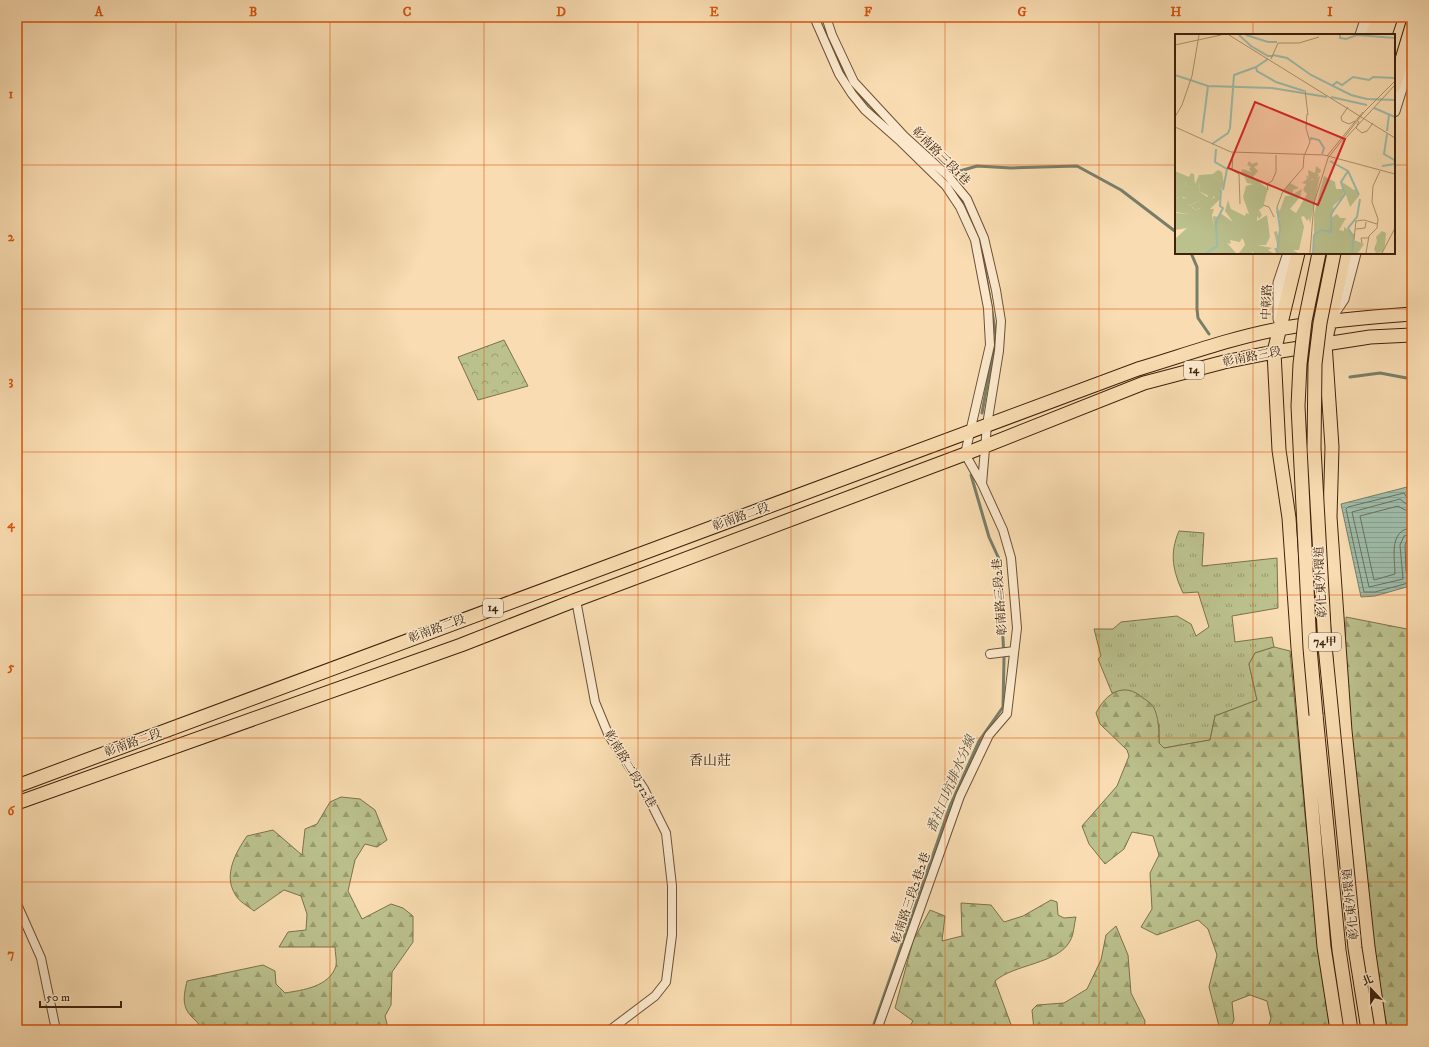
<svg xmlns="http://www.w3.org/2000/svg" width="1429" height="1047" font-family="'IM FELL DW Pica','Noto Serif TC',serif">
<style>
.grass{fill:url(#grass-tufts);stroke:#7c724c}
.forest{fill:url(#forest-firs);stroke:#7c724c}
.park{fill:url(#park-crowns);stroke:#7c724c}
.water{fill:url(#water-rules);stroke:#787e6a}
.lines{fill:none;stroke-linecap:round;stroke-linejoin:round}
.shore{stroke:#6e6f5a;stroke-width:1}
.stream{stroke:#787e6a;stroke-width:3}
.minor-casing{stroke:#6d5034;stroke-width:10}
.tertiary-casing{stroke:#6d5034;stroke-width:13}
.primary-casing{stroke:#3e220b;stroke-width:15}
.minor{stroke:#fbe8cc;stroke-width:8}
.tertiary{stroke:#fbe8cc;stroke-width:11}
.primary{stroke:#f9dcb1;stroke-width:13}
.primary-bridge-casing{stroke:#3e220b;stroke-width:15;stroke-linecap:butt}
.primary-bridge{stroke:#f9dcb1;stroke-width:13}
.grid{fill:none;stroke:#d7540c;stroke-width:1;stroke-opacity:0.55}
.labels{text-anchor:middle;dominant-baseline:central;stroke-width:3;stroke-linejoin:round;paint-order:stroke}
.shield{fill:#fbe8cc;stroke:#775d45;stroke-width:1}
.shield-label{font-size:11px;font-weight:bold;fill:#3e220b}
.street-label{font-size:12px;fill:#3e220b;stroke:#fbe8cc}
.water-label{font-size:13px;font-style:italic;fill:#5b503b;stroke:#fbe8cc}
.quarter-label{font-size:14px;fill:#3e220b;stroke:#fbe8cc}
.inset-river{fill:none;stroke:#9ebcaa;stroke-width:2}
.inset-road{fill:none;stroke:#ae926f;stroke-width:1}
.view{fill:#d62828;fill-opacity:0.15;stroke:#d62828;stroke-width:2}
.inset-edge{fill:none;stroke:#3e220b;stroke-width:2}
.neatline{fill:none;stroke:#d7540c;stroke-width:1.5}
.grid-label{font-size:13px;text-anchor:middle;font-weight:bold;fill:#d7540c}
</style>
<defs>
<pattern id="grass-tufts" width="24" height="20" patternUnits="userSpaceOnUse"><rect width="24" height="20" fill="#bbc18d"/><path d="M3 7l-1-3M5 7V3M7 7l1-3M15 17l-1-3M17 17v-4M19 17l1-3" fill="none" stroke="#999c71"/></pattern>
<pattern id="forest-firs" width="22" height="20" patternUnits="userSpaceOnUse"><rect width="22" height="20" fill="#bbc18d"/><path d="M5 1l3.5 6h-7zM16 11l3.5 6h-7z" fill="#999c71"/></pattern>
<pattern id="park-crowns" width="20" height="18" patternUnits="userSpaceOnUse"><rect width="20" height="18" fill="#bbc18d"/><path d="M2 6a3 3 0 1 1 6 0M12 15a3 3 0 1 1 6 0" fill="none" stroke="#999c71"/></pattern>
<pattern id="water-rules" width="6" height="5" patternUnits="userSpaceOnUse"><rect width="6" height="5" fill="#9ebcaa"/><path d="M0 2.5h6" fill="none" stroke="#89a191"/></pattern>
</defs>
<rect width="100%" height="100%" fill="#f9dcb1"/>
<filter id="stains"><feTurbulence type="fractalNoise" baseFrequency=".005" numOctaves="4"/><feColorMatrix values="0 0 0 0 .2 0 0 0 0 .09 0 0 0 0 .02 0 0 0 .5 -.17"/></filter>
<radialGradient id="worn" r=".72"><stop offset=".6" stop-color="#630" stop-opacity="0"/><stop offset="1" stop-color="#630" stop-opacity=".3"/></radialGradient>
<path class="grass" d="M1179,531L1204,533L1202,566L1277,558L1278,608L1232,616L1235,642L1272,637L1274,647L1255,653L1249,664L1257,700L1215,716L1210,740L1164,748L1159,743V724L1125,690L1112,693L1098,659L1101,656L1094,629H1113L1121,622L1177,616L1191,624L1196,636L1209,627L1198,592L1183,593C1173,571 1169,554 1179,531Z"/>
<path class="forest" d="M1346,617L1412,630V1030H1388L1383,1007L1361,864L1344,704Z
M1274,647L1290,651L1306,826L1323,938L1339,1030H1267L1271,1019L1267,1001L1250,995L1232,1002L1234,1020L1231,1026L1220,1030L1209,987L1217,955L1208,929L1198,920L1157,935L1141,927L1152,909L1150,873L1159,855L1153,836L1132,832L1124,849L1105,864L1089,844L1082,826L1117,786L1129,756L1127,750L1100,724L1096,713C1106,693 1124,681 1143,698C1146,700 1151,703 1153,706C1159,717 1159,731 1159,743L1164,748L1210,740L1215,716L1257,700L1249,664L1255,653Z
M341,797L360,799L375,810L387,840L377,847L365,844L355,860L348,891L362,919L391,904L403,908L413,916V942L392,972L391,1005L385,1016L388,1028L392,1030H201C200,1024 196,1021 192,1017C181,1006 184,995 187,981L263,965L275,971L276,984L285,993C303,990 329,987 336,966C337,961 335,952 335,947H279L288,932L306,930L307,914L301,896L284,890L254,911C248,906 238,901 235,894C223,875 236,852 247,836L273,830L302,855L305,829L317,824L330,802Z
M1051,900L1057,902L1058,915L1064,918L1076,917C1074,924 1074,935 1070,941C1058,964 1014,964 995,981L1013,1030H907L913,1021L895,1008L913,941L930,910L945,916L942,941L962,936L961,903L991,905L1004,922L1023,916Z
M1116,926L1128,955L1131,993L1145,1021L1144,1030H1034L1032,1010L1037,1005L1064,1003L1087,989L1101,960L1106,935Z"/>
<path class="park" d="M504,340L528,386L478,400L458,357Z"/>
<path class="water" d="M1407,487L1412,508V539L1409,545L1410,586L1375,596L1361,597L1341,504Z"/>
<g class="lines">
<path class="shore" d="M1412,500L1408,499L1404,493L1348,507L1346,509L1364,592H1375L1412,582
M1412,505L1406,504L1400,499L1352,512L1369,587L1403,579L1400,545L1404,536L1412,534
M1412,511L1405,510L1398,506L1360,516L1374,580L1395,574C1395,559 1388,529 1412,528
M1412,539L1407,540L1405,545L1406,571L1408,574L1412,575"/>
<path class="stream" d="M819,17L821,25
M833,50L851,86L880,116
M951,177L960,171L977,166L1011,168L1077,166L1121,190L1176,232
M951,186L962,200L980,239L996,336L982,413
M1191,253L1197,267V309L1198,318L1209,334
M1350,377L1380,373L1412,379
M872,1030L950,806L979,741L1003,707L1004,658L999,559L989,537L971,475"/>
<g class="minor-casing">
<path id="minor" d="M814,17L839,74L852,94L865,110L899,140L946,186L960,207L975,240L988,308L990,345L965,454L982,484L1003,530L1011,558L1017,628L1007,714L989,735L960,796L877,1030
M826,17L832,35L854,82L904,136L948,176L967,199L984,238L996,290L1001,321L999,351L987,425L982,484
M576,600L595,702L609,736L644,789L666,833L672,886V935L666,982L655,996L610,1030
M990,654L1014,651
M17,904L41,958L56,1030"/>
</g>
<g class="tertiary-casing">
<path id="tertiary" d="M1361,35L1367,17
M1394,111L1412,53
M1333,314L1343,299L1355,253
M1279,319V283L1289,253"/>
</g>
<g class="primary-casing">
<path id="primary" d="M1372,35L1379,17
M1385,35L1391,17
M1394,86L1412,26
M1298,253L1274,352L1279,450L1289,518L1298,648L1324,947L1337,1030
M1345,253L1325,343L1332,447L1330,517L1345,731L1368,947L1380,1030
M1316,715L1339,950L1351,1030
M17,786L1138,369C1185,355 1231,338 1279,329C1323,321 1368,317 1412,314
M17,803L461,645L576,600L965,454L1144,383L1224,362L1274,352L1370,337L1412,335"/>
</g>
<use href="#minor" class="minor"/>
<use href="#tertiary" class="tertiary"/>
<use href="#primary" class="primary"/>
<g class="primary-bridge-casing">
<path id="primary-bridge" d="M1334,253L1320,323L1315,364L1314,448L1325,646L1355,948L1368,1030
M1316,715L1310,648L1298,406L1300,364L1305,321L1319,253"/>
</g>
<use href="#primary-bridge" class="primary-bridge"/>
</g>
<path class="grid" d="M176,17V1030M330,17V1030M484,17V1030M638,17V1030M791,17V1030M945,17V1030M1099,17V1030M1253,17V35M17,165H1176M1394,165H1412M1253,253V1030M17,309H1412M17,452H1412M17,595H1412M17,738H1412M17,882H1412"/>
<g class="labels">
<g class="shield">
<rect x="1184" y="361" width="20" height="18" rx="3"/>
<rect x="483" y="599" width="20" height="18" rx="3"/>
<rect x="1309" y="633" width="32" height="18" rx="3"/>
</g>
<g class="shield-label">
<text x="1194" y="370">14</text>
<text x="493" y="608">14</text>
<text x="1325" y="642">74甲</text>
</g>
<g class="street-label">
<text transform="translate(941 156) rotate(45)">彰南路三段1巷</text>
<text transform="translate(1267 302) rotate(-88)">中彰路</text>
<text transform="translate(1252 357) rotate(-11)">彰南路三段</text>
<text transform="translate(741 517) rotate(-20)">彰南路二段</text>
<text transform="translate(1321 582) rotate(-93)">彰化東外環道</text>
<text transform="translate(1000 597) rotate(-94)">彰南路三段2巷</text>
<text transform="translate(437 629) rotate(-20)">彰南路二段</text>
<text transform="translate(133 743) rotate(-20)">彰南路二段</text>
<text transform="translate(630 769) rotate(59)">彰南路二段512巷</text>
<text transform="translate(911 898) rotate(-71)">彰南路三段2巷2巷</text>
<text transform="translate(1351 904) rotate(-96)">彰化東外環道</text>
</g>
<g class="water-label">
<text transform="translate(951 784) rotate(-67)">番社口坑排水分線</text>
</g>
<g class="quarter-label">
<text x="710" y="761">香山莊</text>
</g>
</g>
<g transform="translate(1175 34)">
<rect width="220" height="220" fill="#f9dcb1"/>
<path d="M141,132L146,136L145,139H142L144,141L141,145H134L133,136L140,139ZM40,143L49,150L43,162H38L39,165L24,157L25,148ZM7,161L8,164L5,170L8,172H14L24,167L27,173L21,176L17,173L13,180L0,178L1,165Z" fill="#bbc18d"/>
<path d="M74,127L77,130L82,128L83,131L79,133L83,137L78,143L93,155L88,173L84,176L87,181L84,185L82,182V187L92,181L95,203L91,211H82L97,214L93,216L98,219H78L77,217V219H64L70,211L68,204L69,207L67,204L65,208L55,206L56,210L52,209L61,219H0L1,204L12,194L0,196V159L7,161L1,165L3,173L8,164L16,165L20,160L17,158L18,154L10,152L11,147H15H0V137L14,143L16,139L19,140L20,150L24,141L38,140L43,136L47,138L49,150L40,143L36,148H25L24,157L32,163L34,161L38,165L40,163L37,161L43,162L45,158V165L35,175H39L37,181L39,193L38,182L44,183L45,179L58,188L50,177L53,166L56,175L70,182L71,179L74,180L68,163L71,152L78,150L72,149L69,142L66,141L67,135L77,138L74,135L76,133L72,131ZM24,167L26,174L21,176L16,173L13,180L0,179L2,173L13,172ZM131,141L137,146L145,142L135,190L134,184L132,187L129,182L126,183L129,193L124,216H118L123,219H101L99,214H103L99,198L102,197L104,206L105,194V185L101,178L105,176L110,162H116L108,158L115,149L124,154L118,156V160L127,155L125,163L115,175L121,179L132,160L128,156L131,150L127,149L132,145ZM149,142L160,148L161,155H168L169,162L158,172L159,177L156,184L162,180L165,184H171L164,196L169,197V193L173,196L179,200V206L189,210L183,219H139V180ZM167,148L179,156L181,155L184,162L175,173Z" fill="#bbc18d" fill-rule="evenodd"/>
<path d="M4,145H16L11,147L10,152L19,154L17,158H21V161L15,166L0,159V147ZM207,197L211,199L210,211L208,218L201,219L199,215L202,207L201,203Z" fill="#bbc18d"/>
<path class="inset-river" d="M64,1L76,12L93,22H98M71,1L93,8H102M165,1V4L171,5L182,1L220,4M98,21L112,24L136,41L176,61L192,65L220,66M81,33L82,37L101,48L129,57M0,41L33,52L97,54L152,63M158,51L162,48L167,51L178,43L194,46L198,43L220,44M156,63L192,71M199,74L220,83M212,97L214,81M27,99L33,52M212,100L209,120L219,126L220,129M136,106V104L144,106L149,114L147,120M37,110L53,99L55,94L59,41L81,33L93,25M41,115L40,128L52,135L48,156M207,132L220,130M173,137L184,161M102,173L105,195L102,219M178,203L173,194L182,183L185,165M31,219L42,212L41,188L48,174L45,172L46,156M138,219L139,201L147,196L156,198V180L170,160L166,148L173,137L155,127M177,219L178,206"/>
<path class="inset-road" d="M54,1L220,104M0,11L46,1M96,25L103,9H124L144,3M130,56L133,81M173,73L166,83L167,87L174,90L180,87M0,83L7,71L17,42L24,1M184,87L181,94L187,99L192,97L198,89M0,93L56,118L149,121L220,140M169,106L220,51M58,119L57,136L64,140L65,170M152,122L188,78M93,156L92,150L97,147L101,138V121M0,163V176M88,171L94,173L99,183M102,173L108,157L128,134L129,122L135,108L131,94L132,80M181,195L190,194L191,188M179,206L181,187L189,186L202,190M187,209L186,204H194M135,219L139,169L153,124L190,77L220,47M191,219L194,202L202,194L203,185L197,168L198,152L205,137M207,219L220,194"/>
<path class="view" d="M80,68L170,105L143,171L53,134Z"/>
<rect width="220" height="220" class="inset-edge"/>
</g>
<rect width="1429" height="1047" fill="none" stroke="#f9dcb1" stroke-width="44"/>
<g transform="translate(1371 989) rotate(338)" stroke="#fbe8cc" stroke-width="3" paint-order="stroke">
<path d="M0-3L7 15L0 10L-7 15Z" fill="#3e220b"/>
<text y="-6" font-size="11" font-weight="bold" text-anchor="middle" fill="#3e220b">北</text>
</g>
<path d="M40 1001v6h81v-6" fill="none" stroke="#3e220b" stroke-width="2"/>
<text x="46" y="1001" font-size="12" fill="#3e220b" stroke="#fbe8cc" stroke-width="3" paint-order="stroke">50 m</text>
<rect x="22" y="22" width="1385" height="1003" class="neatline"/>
<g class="grid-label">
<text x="99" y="16">A</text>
<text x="253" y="16">B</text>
<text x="407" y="16">C</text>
<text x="561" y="16">D</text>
<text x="714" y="16">E</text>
<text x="868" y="16">F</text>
<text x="1022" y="16">G</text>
<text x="1176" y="16">H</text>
<text x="1330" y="16">I</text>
<text x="11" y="98">1</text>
<text x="11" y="241">2</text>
<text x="11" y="385">3</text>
<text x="11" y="528">4</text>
<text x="11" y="671">5</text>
<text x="11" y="815">6</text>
<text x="11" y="958">7</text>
</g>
<rect width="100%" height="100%" filter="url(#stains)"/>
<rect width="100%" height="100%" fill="url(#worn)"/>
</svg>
